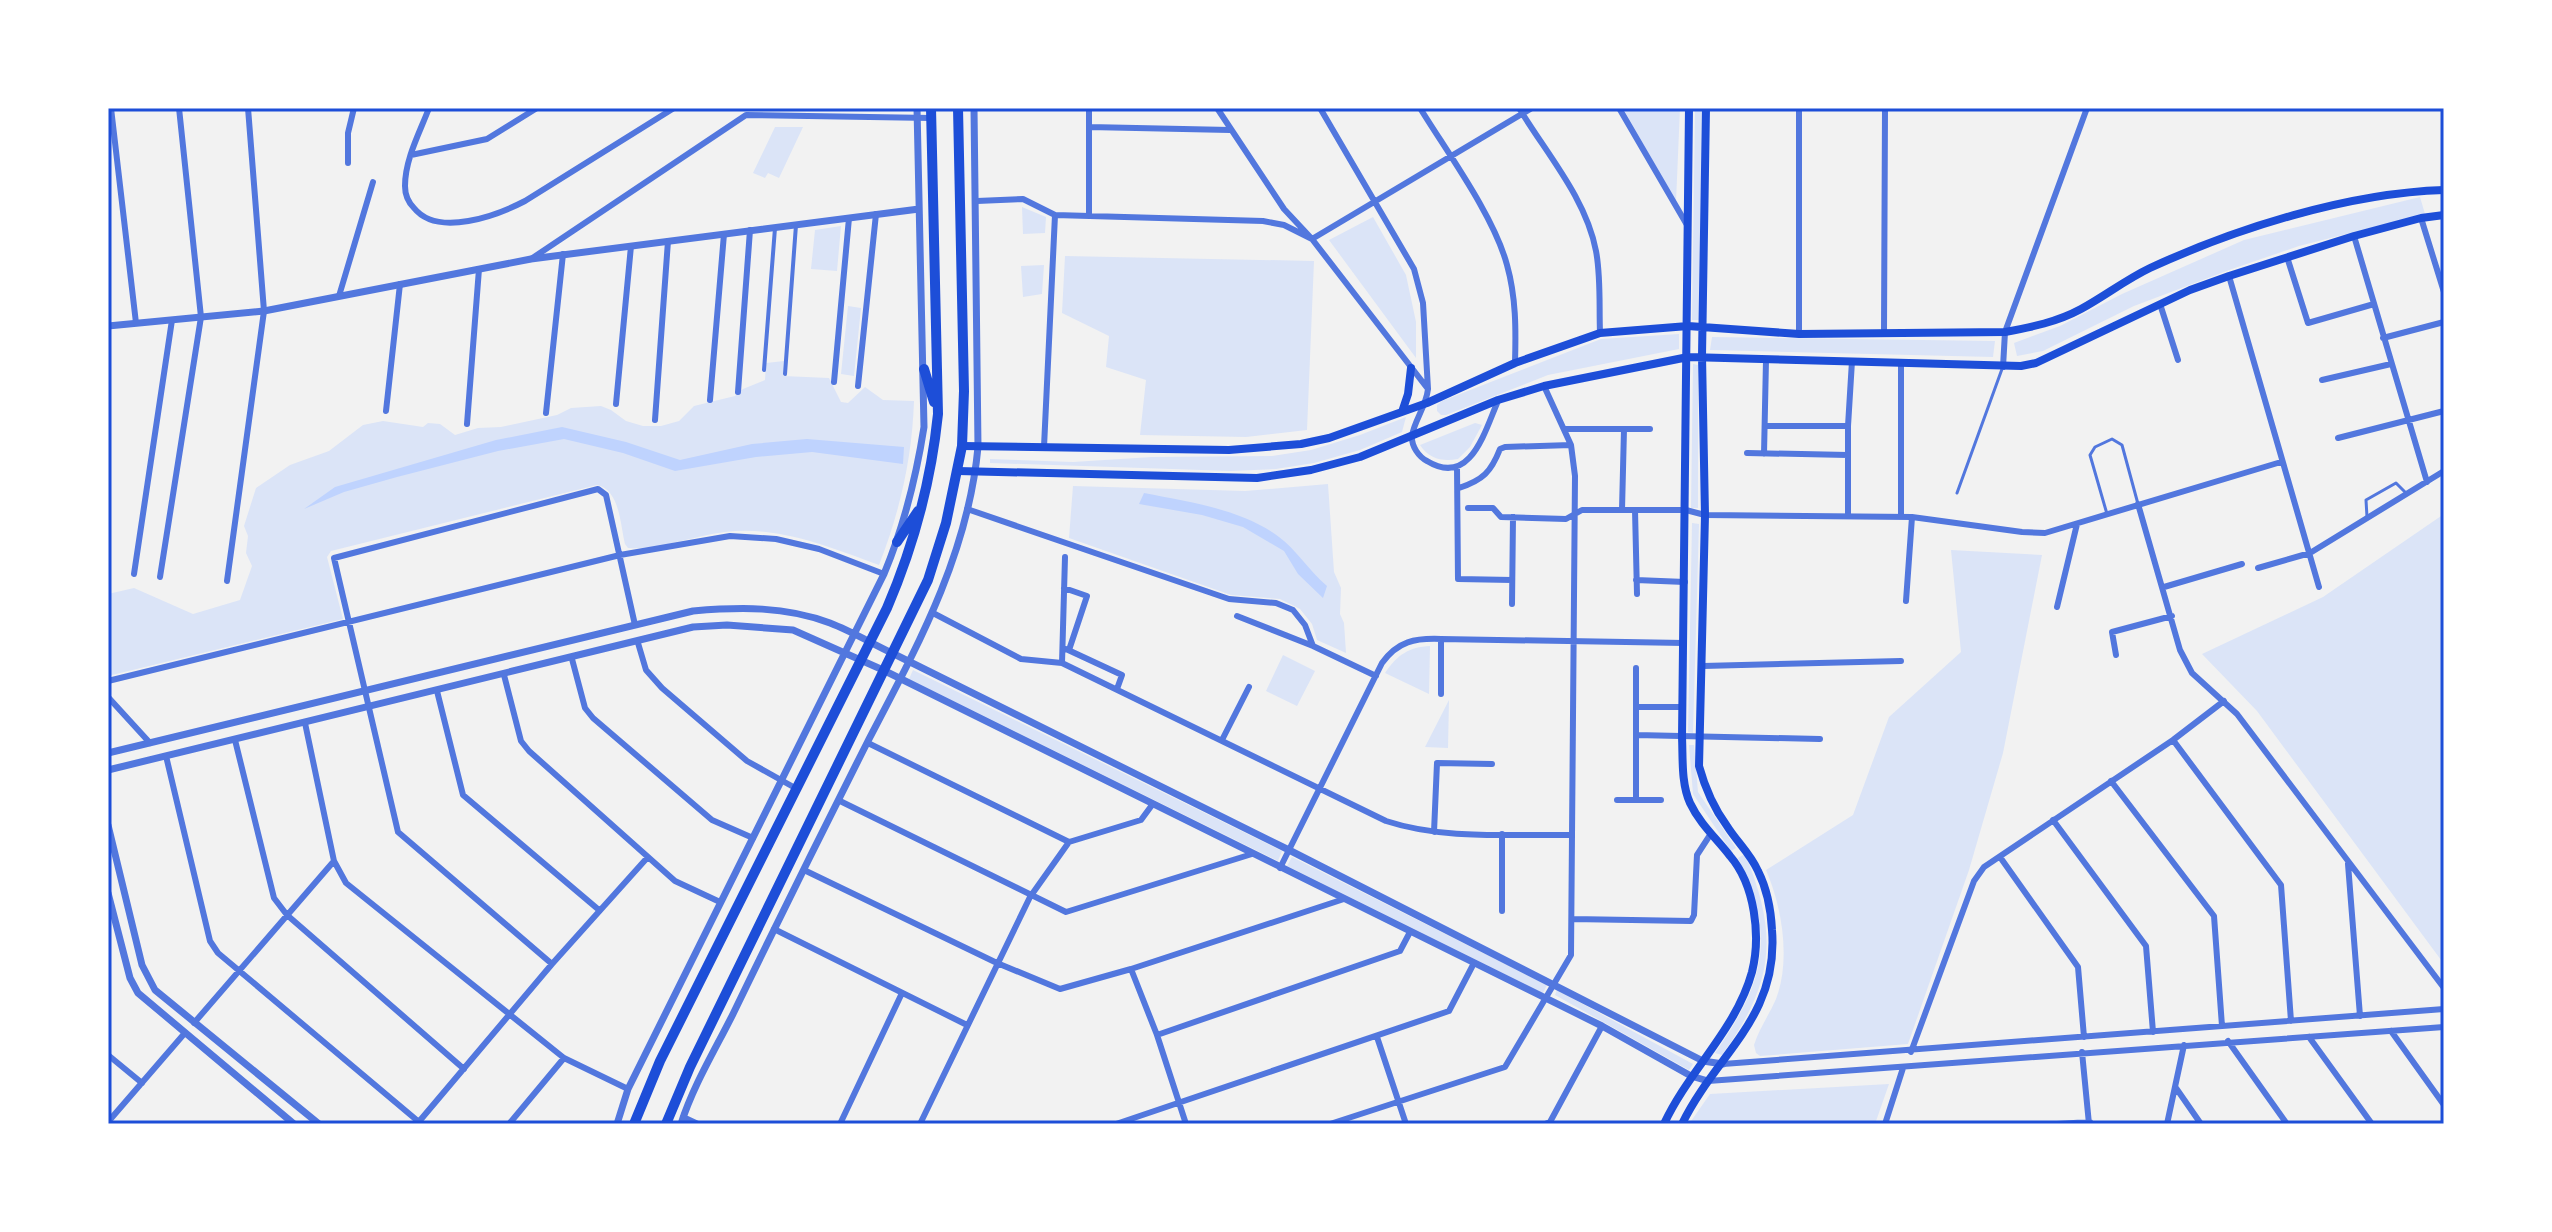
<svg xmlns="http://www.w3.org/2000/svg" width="2552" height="1232" font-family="'DejaVu Sans',sans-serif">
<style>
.green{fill:#dbe4f7}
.water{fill:#bfd3fe}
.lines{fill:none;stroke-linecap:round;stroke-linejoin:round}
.service{stroke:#5277de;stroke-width:3}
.pedestrian{stroke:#5277de;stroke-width:4}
.minor{stroke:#5277de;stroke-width:6}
.tertiary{stroke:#5277de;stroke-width:7}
.secondary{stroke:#1d4ed8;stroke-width:8}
.trunk{stroke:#1d4ed8;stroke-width:10}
.neatline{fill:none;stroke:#1d4ed8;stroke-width:3}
</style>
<rect width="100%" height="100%" fill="#f2f2f2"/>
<path class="green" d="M1623,108H1680L1676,202Z
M1695,108H1702L1699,320H1692Z
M775,127H803L779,178L768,173L765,178L753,173Z
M2420,197L2425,214L2299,246L2232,269L2134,306L2043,351L2017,356L2014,343L2060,326L2122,294L2244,240Z
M1022,207L1046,217L1045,233L1023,234Z
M1373,217L1406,275L1416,322V358L1329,240Z
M841,226L837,271L811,269L815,230Z
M1065,256L1314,261L1307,430L1246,437L1140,435L1146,380L1106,367L1109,336L1062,313Z
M1044,265L1042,294L1023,297L1021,266Z
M848,306L861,308L854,376L841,374Z
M1679,334V349L1548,375L1446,415H1441L1437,411V405L1442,401L1601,339Z
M1712,337L1995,341L1993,357L1710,350Z
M784,361L783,376L829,378L841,402L848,403L865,387L883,400L914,401C912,459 900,511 879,565C832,548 777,525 725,532C698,535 653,551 628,548L625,544C620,524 620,490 597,485L331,551L327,557L343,619L108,676V594L134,588L193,614L240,600L252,566L246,553L248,536L244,526L256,488L290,465L329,451L363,425L383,421L423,427L428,423L440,424L455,435L478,428L501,427L557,415L571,408L601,406L611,410L626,421L643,426H661L679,421L694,406L735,396L743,389L765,380L766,363Z
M1693,364L1698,365V508H1691Z
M1406,417L1402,432L1360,450L1314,463L1276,469L1231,471L990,463V459L1073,462L1152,457L1272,456L1311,450L1360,435Z
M1475,423L1482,425L1470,447L1458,459C1443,462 1429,459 1420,445Z
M1328,484L1334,572L1341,588L1340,614L1344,623L1346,653L1317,640L1312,624L1300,609L1280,599L1231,595L1069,538L1073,486L1245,491Z
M2444,514V964L2257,711L2202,654L2323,597Z
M1692,523L1699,524L1693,733L1688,732Z
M1951,550L2042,555L2003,753L1969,870L1908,1044L1760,1056L1756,1053L1754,1045C1759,1029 1769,1015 1776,999C1791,960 1782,907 1766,870L1853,815L1889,717L1961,652Z
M1430,646L1429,694L1385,673C1397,655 1409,647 1430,646Z
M1283,655L1315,671L1297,706L1266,691Z
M913,670L1282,851L1278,861L909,679Z
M1449,700L1448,748L1425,747Z
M1689,745H1694L1698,792L1736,848L1731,851L1693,794Z
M1745,854C1779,936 1774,983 1722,1055L1715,1053C1764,983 1777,938 1738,858Z
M1292,857L1547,985L1543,993L1287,866Z
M1557,990L1693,1064L1689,1070L1555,995Z
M1889,1084L1875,1124H1689L1710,1094Z"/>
<path class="water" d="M562,427L626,442L680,460L752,444L807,439L904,447L903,464L812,452L756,457L675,471L623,453L564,439L498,451L397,477L344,492L304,509L335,487L496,440Z
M1144,493C1189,502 1242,509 1279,537C1295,548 1309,571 1327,586L1323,598L1298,574L1284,551L1243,527L1202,515L1139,504Z"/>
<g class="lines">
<path class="service" d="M1957,493L2002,369
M2107,514L2090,455L2095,447L2112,439L2122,445L2138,504
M2367,517L2366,500L2396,483L2407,494"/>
<path class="pedestrian" d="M764,370L775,228
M785,374L796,225"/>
<path class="minor" d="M111,108L136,323
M429,108C420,132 405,159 405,186C405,195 408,202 414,208C438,238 498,215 525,201L674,108
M1217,108L1284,209L1312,239L1428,389C1426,407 1414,421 1412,436C1411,446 1419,457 1427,461C1471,488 1485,430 1498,401
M1320,108L1414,269L1423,303L1428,389
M1420,108C1447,152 1494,216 1507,265C1516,297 1516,329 1515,363
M1519,108C1546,153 1586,198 1596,251C1601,277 1599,306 1600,333
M1619,108L1687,225
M1799,108V334
M1089,127L1230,130
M411,155L487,139L537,108
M348,163V133L354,108
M977,201L1023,199L1055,215L1263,221L1284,225L1312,239L1532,108
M1089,215V108
M2421,218L2444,292
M2354,236L2427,482
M2287,257L2308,323L2374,304
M531,259L746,115L931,118
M2229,276L2319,587
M339,296L373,182
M2160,304L2178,360
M1884,333L1885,108
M2383,338L2444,322
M1901,363V517
M2003,367L2005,332L2087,108
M2322,380L2391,364
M834,382L849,218
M858,386L876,214
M738,392L750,230
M710,400L724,234
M616,404L631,246
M386,411L400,284
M546,413L563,254
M655,420L668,241
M467,424L479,269
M1765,426H1848
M1565,429H1650
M2338,438L2444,411
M1044,447L1055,215
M1747,453L1848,455
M1764,454L1766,360
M1457,467L1458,579L1512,580
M1459,488C1483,480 1491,472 1500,449L1505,447L1571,445
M2138,504L2180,650L2192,673L2237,714L2444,988
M1468,508H1493L1501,517L1566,519L1582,510H1686L1705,515L1912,517L2022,532L2045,533L2281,462
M967,509L1229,599L1276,603L1293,610L1305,625L1313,646
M1622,510L1624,429
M1635,510L1637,594
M1848,516V426L1852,361
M2258,568L2310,553L2444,471
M134,574L172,320
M160,577L201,317L179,108
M1636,580L1685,582
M227,581L264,311L248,108
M2164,587L2242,564
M1064,588L1087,596L1069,650
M1906,601L1912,517
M1512,604L1513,517
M2057,607L2077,524
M933,613L1021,659L1062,663L1386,821C1444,840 1509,834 1570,835
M1237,616L1313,646L1376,676
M638,643L646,670L662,688L747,761L797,789
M1066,649L1122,675L1117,689
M2116,655L2112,632L2172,616
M572,659L585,708L593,718L712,820L753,838
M1062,663L1065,557
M1703,666L1901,661
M1636,668V800
M504,675L521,741L529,751L675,881L720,902
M108,681L620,555L730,536L776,539L819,549L884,574
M437,691L463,795L599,910
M1441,694V639
M108,697L150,743
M1636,707H1683
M305,723L334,861L346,883L564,1058L628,1089
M1636,735L1820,739
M235,740L274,898L287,915L464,1069
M1222,740L1249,687
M2173,740L2281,885L2291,1021
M868,743L1069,842L1141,820L1152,805
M166,756L210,941L218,953L419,1122
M2111,781L2214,916L2222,1026
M1617,800H1661
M840,801L1066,912L1252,854
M2053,820L2146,946L2153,1032
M1434,832L1437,763L1492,764
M2000,857L2078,967L2084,1037
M2348,864L2360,1016
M1280,868L1382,663C1398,641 1415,638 1441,639L1684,643
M804,870L997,963L1060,989L1131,969L1344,899
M1502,911V834
M1572,919L1691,921L1694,915L1697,855L1710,835
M774,929L967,1025
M552,964L398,832L334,558L598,489L606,495L635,625
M1131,969L1157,1035L1186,1124
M194,1023L334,861
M2391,1031L2444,1105
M1157,1035L1400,951L1410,932
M1377,1037L1406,1124
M2309,1037L2372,1124
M2228,1041L2287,1124
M1911,1052L1974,881L1984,867L2173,740L2224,701
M2082,1052L2089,1124
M108,1055L142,1083
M1723,1064L2444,1009
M1708,1081L2444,1027
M2176,1088L2201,1124
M683,1117L698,1124
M108,1122L184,1034
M417,1124L552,964L647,858
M509,1124L564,1058
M840,1124L902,993
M920,1124L1030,897L1069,842
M1116,1124L1449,1011L1474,963
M1330,1124L1505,1067L1571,955L1575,476L1571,445L1544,386
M1545,1124L1550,1122L1602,1026
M1885,1124L1903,1068
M2057,1124L2090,1122
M2167,1124L2184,1045"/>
<path class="tertiary" d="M108,326L264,311L531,259L919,209
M108,753L693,611C740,607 785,606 830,623C851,631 871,643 892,653L1289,850L1703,1061L1723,1064
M108,770L693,627L727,625L793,630L883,670L1602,1026L1691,1076L1708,1081
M108,825L142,965L155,990L319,1124
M108,893L130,978L138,993L294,1124
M617,1124L628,1089L884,574C904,526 916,478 924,427L917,108
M681,1124C693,1086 715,1050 733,1014C777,923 822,832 868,741C917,647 968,555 978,447L974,108"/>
<path class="secondary" d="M1402,412L1408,394L1411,368
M962,446L1229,450L1301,444L1329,438L1427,403L1515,363L1600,333L1688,326L1799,334L2005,332C2032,327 2057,322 2081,309C2105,296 2125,280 2150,268C2237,228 2348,193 2444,190
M958,471L1257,478L1311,470L1360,457L1498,400L1544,386L1688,357L2021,366L2036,363L2190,290L2229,276L2354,236L2421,218L2444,215
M1664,1124C1689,1070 1736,1030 1752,972C1761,936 1755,885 1730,856C1716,838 1700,824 1690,803C1681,783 1683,758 1682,737L1689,108
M1682,1124C1716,1054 1779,1018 1772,930C1771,910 1767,889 1758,871C1750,853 1737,842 1727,826C1713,807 1705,788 1699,766L1705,515L1702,356L1706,108"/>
<path class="trunk" d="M924,369L934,402
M897,542L918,511
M634,1124L660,1061L887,608C914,545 931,482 938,414L931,108
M666,1124L690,1067L928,580L946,523L962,446L964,391L958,108"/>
</g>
<rect width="2552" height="1232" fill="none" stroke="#ffffff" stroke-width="220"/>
<rect x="110" y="110" width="2332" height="1012" class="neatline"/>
</svg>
